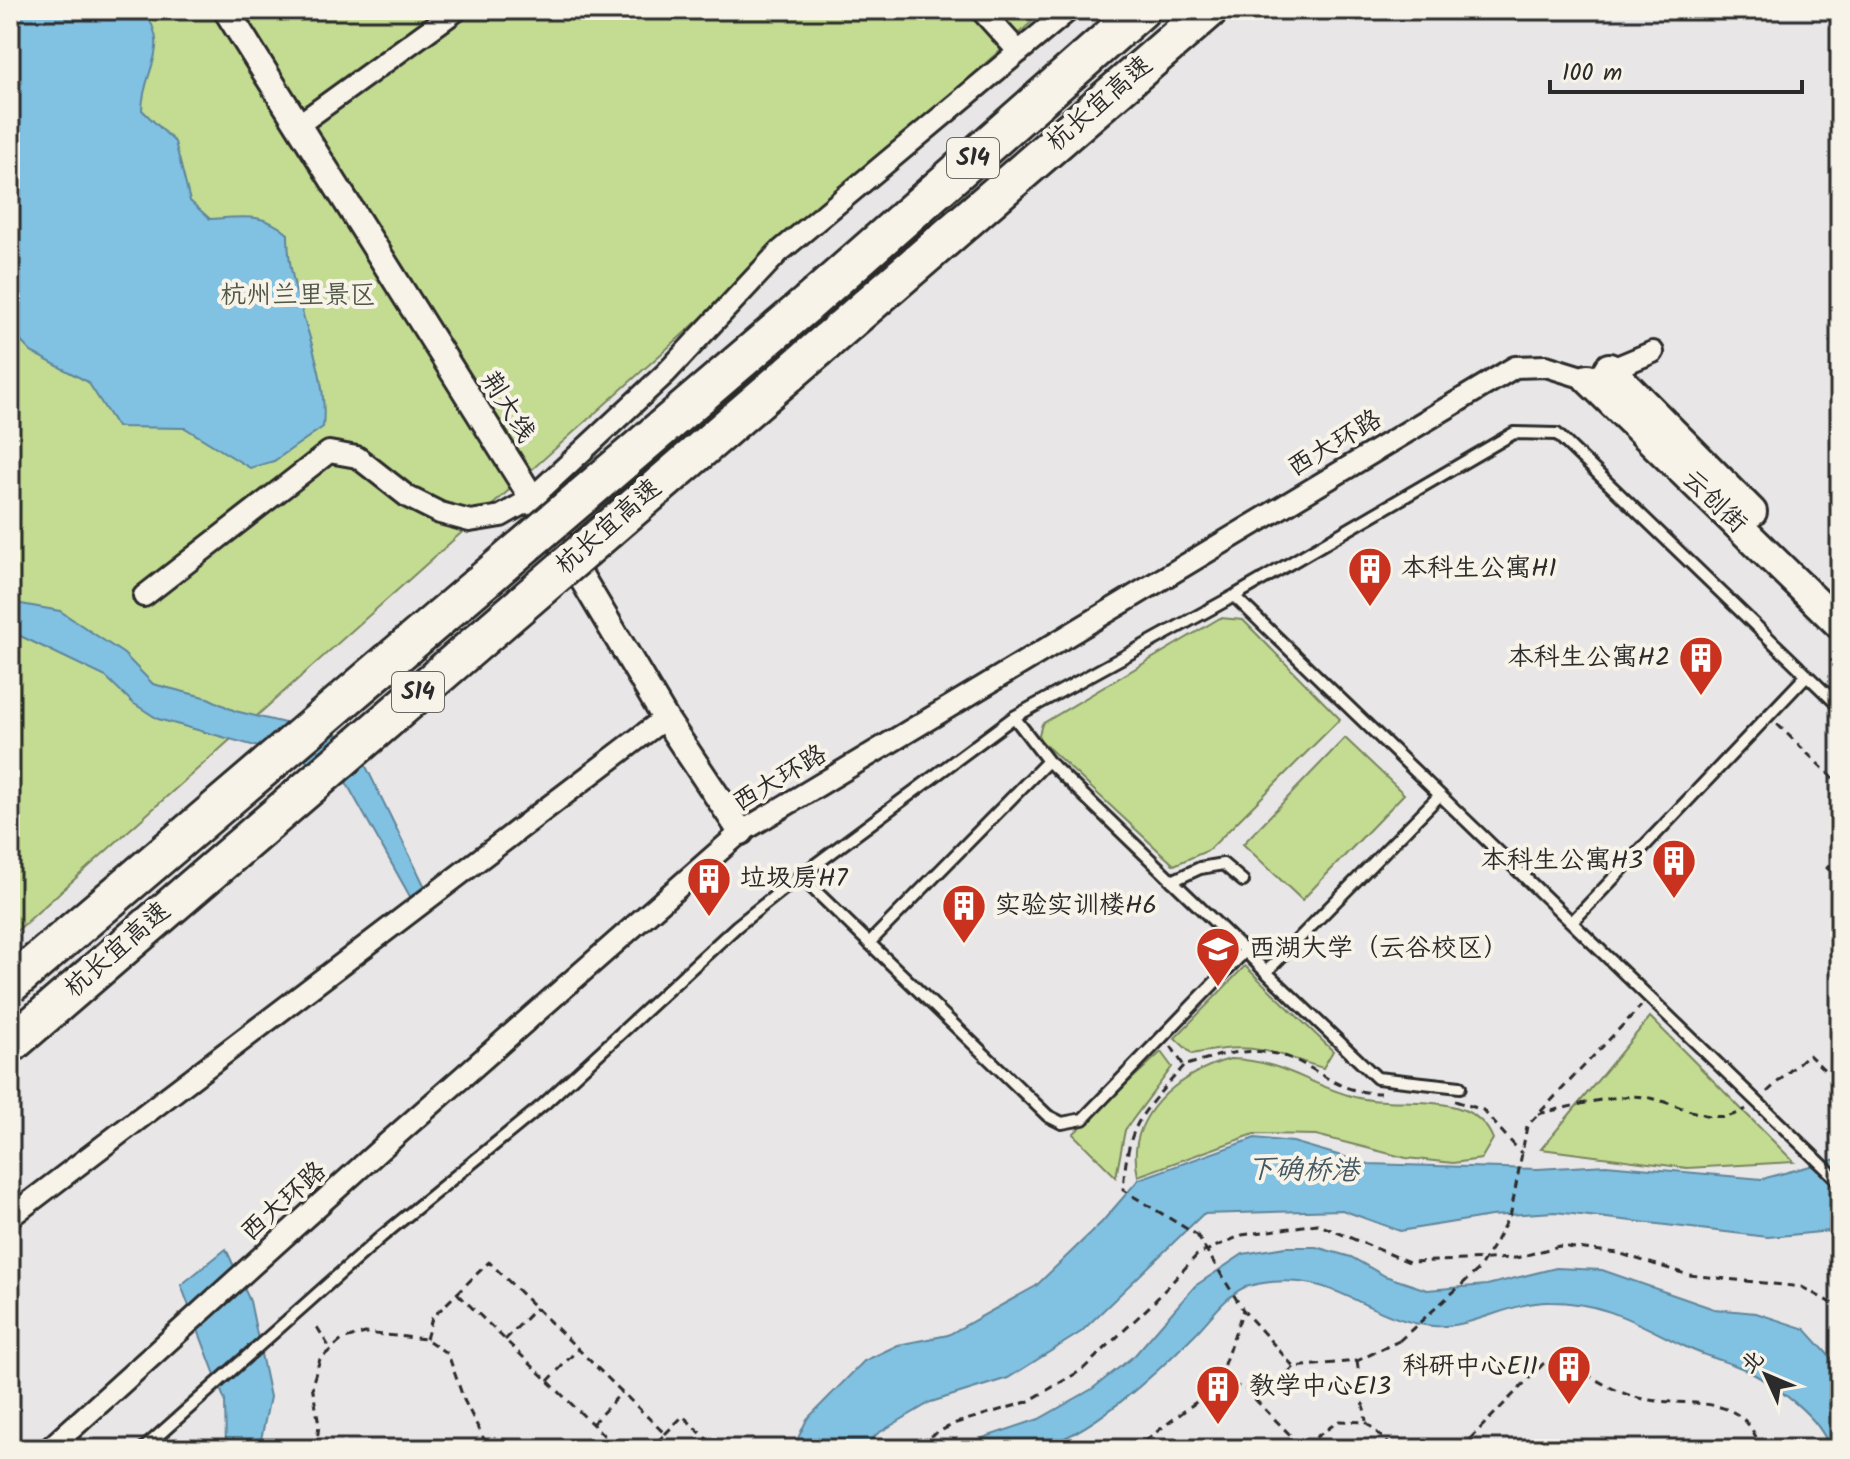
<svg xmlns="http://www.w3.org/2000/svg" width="1850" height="1459" font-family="Kalam,'LXGW WenKai TC',sans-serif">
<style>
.green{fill:#c3dc92;stroke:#77845e;stroke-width:2}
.water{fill:#81c1e2;stroke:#5f8599;stroke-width:2}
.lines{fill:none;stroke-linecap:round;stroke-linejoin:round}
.service-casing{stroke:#2b2b2b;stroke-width:16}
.minor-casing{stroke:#2b2b2b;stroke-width:26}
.tertiary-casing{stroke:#2b2b2b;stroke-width:30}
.secondary-casing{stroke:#2b2b2b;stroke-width:34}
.motorway-casing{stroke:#2b2b2b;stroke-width:42}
.path{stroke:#2b2b2b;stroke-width:3;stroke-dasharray:8 6;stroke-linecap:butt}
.service{stroke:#f7f3e8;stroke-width:10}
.minor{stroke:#f7f3e8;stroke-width:20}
.tertiary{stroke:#f7f3e8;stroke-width:24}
.secondary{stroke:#f7f3e8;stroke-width:28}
.motorway{stroke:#f7f3e8;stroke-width:36}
.motorway-bridge-casing{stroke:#2b2b2b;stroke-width:42;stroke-linecap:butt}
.path-bridge{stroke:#2b2b2b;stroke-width:3;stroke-dasharray:8 6;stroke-linecap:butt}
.motorway-bridge{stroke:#f7f3e8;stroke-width:36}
.labels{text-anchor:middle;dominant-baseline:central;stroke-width:8;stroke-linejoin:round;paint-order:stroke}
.shield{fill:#f7f3e8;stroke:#686764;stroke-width:2}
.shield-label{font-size:24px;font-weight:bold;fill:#2b2b2b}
.street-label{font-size:26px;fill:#2b2b2b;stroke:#f7f3e8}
.park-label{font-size:26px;fill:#515745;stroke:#f7f3e8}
.poi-label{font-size:26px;fill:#2b2b2b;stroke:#f7f3e8;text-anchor:start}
.water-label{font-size:28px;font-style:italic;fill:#455862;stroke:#f7f3e8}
</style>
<rect width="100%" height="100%" fill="#e9e6e7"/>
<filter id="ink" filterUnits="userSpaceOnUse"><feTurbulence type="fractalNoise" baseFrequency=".0125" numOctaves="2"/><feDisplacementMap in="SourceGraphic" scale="16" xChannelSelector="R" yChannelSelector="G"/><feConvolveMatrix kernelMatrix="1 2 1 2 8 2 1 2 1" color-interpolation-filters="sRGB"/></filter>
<g filter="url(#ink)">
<path class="green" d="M10,10H1045L10,937Z
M1220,618L1243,620L1340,719L1209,850L1174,865L1038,738L1042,724Z
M1345,738L1404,794L1302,900L1243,844Z
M1245,966L1333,1051L1323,1068C1267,1051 1253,1041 1192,1054L1175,1038Z
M1650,1017L1794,1162L1687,1168L1541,1149Z
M1161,1052L1172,1067L1125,1130L1116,1177L1073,1134Z
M1230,1059C1284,1060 1311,1087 1359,1098C1401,1108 1473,1088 1493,1139L1481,1159L1453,1163L1406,1158L1316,1135L1254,1134L1138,1176C1124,1117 1178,1073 1230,1059Z"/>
<path class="water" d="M10,10H143C173,49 143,68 142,110L175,142L190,201L210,219C242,217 263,212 288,234C287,300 330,361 323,427L274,461L250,468L185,428L117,427L88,382L31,352L10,330Z
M10,602L60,611L124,654L153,684L208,698L235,711L293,725L328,726L360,754L426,889L412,900L342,775L302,759L158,719L133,703L106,677L10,631Z
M1255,1138L1293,1142L1369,1164L1537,1169L1606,1165L1762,1179L1840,1158V1230L1768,1237L1555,1212L1491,1216L1400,1231L1342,1210L1203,1214L1081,1332L1008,1378L931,1402L877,1434L863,1449H793L807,1419L864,1361L898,1345L948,1335L1036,1286L1102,1222L1139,1179Z
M1286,1247H1316L1351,1257L1385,1276L1427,1290L1487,1285L1556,1268L1602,1270L1714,1309L1756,1313L1805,1329L1840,1368V1449H1830C1820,1416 1777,1387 1748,1371C1728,1361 1706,1357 1686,1347C1638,1324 1606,1302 1550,1302C1511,1301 1469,1330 1433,1326C1361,1319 1334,1265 1249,1286C1230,1290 1209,1320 1195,1334C1158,1372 1088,1438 1034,1449C1009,1454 976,1449 950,1449L1039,1419L1092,1389L1135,1355L1195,1286L1243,1254Z
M226,1249L250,1301L270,1397L259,1449H226L225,1401L181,1285Z"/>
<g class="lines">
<g class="service-casing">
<path id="service" d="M1840,707L1557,434L1514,433L1234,596L1840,1182
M1014,717L1048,761L1245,951
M800,876L1048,1116L1062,1123L1083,1119L1245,951L1266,972L1440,795
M1172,881L1200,868L1223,864L1243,881
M1572,922L1807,675
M869,943L1048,761
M1266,972L1377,1078L1460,1087
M143,1449L381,1237L544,1104L737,926L800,876L1014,717L1234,596"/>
</g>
<g class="minor-casing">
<path id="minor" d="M981,10L1019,52
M298,125L457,10
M144,596L329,452L357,457L408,497L440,513L470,521L501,516L531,499L666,373L778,253L1069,10
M10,1217L665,718
M49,1449L383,1147L741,832L1515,367L1546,366L1588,379L1653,352"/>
</g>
<g class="tertiary-casing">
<path id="tertiary" d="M226,10L571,560L665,718L741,832"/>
</g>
<g class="secondary-casing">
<path id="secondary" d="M1609,368L1752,512
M1588,379L1840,625"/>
</g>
<g class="motorway-casing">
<path id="motorway" d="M805,306L1141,10
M827,341L1209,10"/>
</g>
<path class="path" d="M1777,724L1840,785
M1840,855L1827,868L1840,880
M1171,1046L1184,1066C1214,1056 1243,1047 1276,1054C1316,1062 1330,1093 1380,1093
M1184,1066C1140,1115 1128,1123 1123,1190L1197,1235
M1767,1092L1808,1054L1840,1085
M1455,1101L1483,1110L1522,1154
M1538,1114C1566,1108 1618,1093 1644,1097C1677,1101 1714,1130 1746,1109
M1496,1241L1511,1212L1527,1126L1641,1006
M458,1294L618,1449
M317,1327L331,1350
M426,1339L432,1318L489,1262L665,1434L650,1449
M505,1340L536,1308
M1357,1361L1366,1421
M1219,1378L1246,1390L1302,1447L1339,1421L1366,1422L1394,1449
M548,1381L578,1349
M1257,1401L1294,1367
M592,1424L622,1392
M665,1434L683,1416L717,1449
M316,1449L319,1425L312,1385L320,1359L342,1340L365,1333L426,1339L448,1354L464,1400L489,1449
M905,1449L956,1423L1027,1402L1082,1370L1152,1304L1197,1255L1242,1235L1317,1224L1409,1262L1516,1258L1559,1246L1618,1253L1689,1275L1802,1287L1840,1308
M1134,1449L1216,1387L1243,1310L1294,1367L1357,1361L1399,1341
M1460,1449L1543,1364L1558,1356C1582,1371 1607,1389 1635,1397C1681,1410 1744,1387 1760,1449"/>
<use href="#service" class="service"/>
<use href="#minor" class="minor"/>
<use href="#tertiary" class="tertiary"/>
<use href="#secondary" class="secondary"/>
<use href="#motorway" class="motorway"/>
<g class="motorway-bridge-casing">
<path id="motorway-bridge" d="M10,985L805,306
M10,1045L827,341"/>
</g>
<path class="path-bridge" d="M1197,1235L1243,1310
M1399,1341L1479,1269L1496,1241"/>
<use href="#motorway-bridge" class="motorway-bridge"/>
</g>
</g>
<defs>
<g id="building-pin" transform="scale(2.3)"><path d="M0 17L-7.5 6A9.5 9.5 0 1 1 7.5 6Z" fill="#c8321e" stroke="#f7f3e8"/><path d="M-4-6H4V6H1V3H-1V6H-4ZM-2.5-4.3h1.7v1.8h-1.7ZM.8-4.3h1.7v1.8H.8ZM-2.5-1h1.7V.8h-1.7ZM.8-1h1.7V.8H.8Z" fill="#fff"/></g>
<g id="university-pin" transform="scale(2.3)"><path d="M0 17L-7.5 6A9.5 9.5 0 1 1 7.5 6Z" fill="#c8321e" stroke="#f7f3e8"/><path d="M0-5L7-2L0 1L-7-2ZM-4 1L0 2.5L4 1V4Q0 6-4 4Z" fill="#fff"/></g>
</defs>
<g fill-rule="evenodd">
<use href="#building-pin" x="1370" y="569"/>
<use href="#building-pin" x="1701" y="658"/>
<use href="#building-pin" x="1674" y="861"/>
<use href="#building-pin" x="709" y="879"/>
<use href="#building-pin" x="964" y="906"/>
<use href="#university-pin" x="1218" y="949"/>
<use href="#building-pin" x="1569" y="1367"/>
<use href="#building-pin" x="1218" y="1387"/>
</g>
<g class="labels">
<g class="shield">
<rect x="947" y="138" width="52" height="40" rx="6"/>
<rect x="392" y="672" width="52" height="40" rx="6"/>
</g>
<g class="shield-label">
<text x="973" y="158">S14</text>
<text x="418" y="692">S14</text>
</g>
<g class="street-label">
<text transform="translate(1100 104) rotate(-41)">杭长宜高速</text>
<text transform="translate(507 407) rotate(58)">荆大线</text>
<text transform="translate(1335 444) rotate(-31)">西大环路</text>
<text transform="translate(1714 502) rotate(44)">云创街</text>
<text transform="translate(609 527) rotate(-41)">杭长宜高速</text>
<text transform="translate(780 779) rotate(-31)">西大环路</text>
<text transform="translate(118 950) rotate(-41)">杭长宜高速</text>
<text transform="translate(284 1202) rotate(-42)">西大环路</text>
</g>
<g class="park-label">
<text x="298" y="296">杭州兰里景区</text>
</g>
<g class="poi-label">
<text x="1401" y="569">本科生公寓H1</text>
<text x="1670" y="658" text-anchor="end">本科生公寓H2</text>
<text x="1643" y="861" text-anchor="end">本科生公寓H3</text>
<text x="740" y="879">垃圾房H7</text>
<text x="995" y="906">实验实训楼H6</text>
<text x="1249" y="949">西湖大学（云谷校区）</text>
<text x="1538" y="1367" text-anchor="end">科研中心E11</text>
<text x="1249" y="1387">教学中心E13</text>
</g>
<g class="water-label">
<text transform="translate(1303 1171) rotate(1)">下确桥港</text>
</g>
</g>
<rect width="1850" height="1459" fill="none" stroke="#f7f3e8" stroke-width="40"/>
<rect x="20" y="20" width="1810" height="1419" fill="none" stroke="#2b2b2b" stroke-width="3" filter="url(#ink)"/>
<g transform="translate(1766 1375) rotate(314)" stroke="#f7f3e8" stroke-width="6" paint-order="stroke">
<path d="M0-6L14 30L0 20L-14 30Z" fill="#2b2b2b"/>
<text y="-12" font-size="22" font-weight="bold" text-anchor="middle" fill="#2b2b2b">北</text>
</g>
<path d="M1550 80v12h252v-12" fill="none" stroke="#2b2b2b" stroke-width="4"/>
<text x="1562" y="80" font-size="24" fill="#2b2b2b" stroke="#f7f3e8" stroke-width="6" paint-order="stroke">100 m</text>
</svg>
